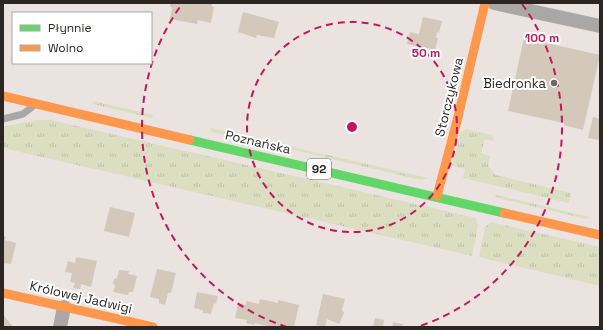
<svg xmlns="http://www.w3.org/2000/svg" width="603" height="330" font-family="'Space Grotesk',sans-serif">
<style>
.grass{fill:url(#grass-tufts)}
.building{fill:#d3c8ba}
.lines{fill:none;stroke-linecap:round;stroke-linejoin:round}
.lane{stroke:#aaa8a7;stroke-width:7}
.street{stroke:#aaa8a7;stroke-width:14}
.fast{stroke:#63d668;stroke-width:9}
.slow{stroke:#ff974d;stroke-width:9}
.ring{fill:none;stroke:#c2185b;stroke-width:2;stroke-dasharray:7 5}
.poi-dot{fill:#6e6866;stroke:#fff;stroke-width:1.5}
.labels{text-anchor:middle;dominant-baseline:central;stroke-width:4;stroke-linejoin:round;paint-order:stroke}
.shield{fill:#fff;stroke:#6b6766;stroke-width:1}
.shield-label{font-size:12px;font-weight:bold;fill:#2b2624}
.poi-label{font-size:13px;fill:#2b2624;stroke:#fff;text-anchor:end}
.street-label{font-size:13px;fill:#2b2624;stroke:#fff}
.centre{fill:#c2185b;stroke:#fff;stroke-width:2}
.ring-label{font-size:12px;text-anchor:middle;font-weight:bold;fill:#c2185b;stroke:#fff;stroke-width:4;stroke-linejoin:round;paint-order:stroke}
</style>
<defs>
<pattern id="grass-tufts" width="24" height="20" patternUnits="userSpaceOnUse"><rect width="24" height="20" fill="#dbdec1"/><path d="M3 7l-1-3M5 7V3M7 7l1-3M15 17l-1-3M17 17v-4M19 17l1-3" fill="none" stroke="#bcbea6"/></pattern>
</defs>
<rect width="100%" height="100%" fill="#eae3e0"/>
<path class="grass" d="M93,101L154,115L151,118L93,104Z
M36,120H51L476,218L478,226L472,256L3,148V127Z
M210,128L277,143L274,146L212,132Z
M466,129L492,135L494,141L485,139L481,153L490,156L488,166L496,175L571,193L569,203L463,178L465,169L451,166L461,132Z
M288,146L428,178L421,180L289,149Z
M496,195L590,217L586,219L495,197Z
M491,222L600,247V286L479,257L485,227Z"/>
<path class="building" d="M171,3H212V7H214L211,23L198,20L197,24L170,19L172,8L170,6Z
M243,12L279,22L274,38L257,35L256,38L238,32Z
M423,17L442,21L439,33L437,32L436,38H438L435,50L407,44L410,32L419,34Z
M524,38L600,55L583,130L564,125V123L508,111Z
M593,117L600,119V140L588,138Z
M110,207L135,213L129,237L104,231Z
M3,236L6,237L5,240L16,243L11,264L3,263Z
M76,257L97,261L91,287L81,284L80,289L73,288L75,283L70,282L72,273L65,272L68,261L75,263Z
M157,269L176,273L171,293H168L165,305L159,303V299L150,297Z
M119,270L129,271L128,274L137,276L133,292H129L128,295L113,292L115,286L113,283L114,279L117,278Z
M197,292L218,296L216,304L214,303L211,314L203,313V310L194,308Z
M323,294L345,299L342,310L344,313L339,324L327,319L325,327L316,325Z
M260,299L278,303V300L299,305L294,327H271L255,323L254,325L246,323L247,320L235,318L238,303L246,305V301L259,304Z
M3,314L13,327H3Z
M375,318L384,320L383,326L387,327H373Z
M393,322L403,324L402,326L406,327H392Z"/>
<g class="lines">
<path class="lane" d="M3,119L23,114L32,107"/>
<path class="street" d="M494,3L600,26
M60,327L64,307"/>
<path class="fast" d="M190,140L504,213"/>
<path class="slow" d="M3,96L190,140
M437,196L458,117L485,3
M504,213L600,235
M3,293L153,327"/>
</g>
<g class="ring">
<circle cx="352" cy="127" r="105"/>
<path d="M287 327A210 210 0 0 1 182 4M522 4A210 210 0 0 1 417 327"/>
</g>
<circle class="poi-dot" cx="554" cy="83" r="4"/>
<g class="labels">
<rect class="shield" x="307" y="159" width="24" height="20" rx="3"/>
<g class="shield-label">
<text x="319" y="169">92</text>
</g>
<g class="poi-label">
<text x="546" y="83">Biedronka</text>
</g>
<g class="street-label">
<text transform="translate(449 97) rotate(-76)">Storczykowa</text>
<text transform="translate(258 142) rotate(13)">Poznańska</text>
<text transform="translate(81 297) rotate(13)">Królowej Jadwigi</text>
</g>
</g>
<circle cx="352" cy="127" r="6" class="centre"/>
<g class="ring-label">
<text x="542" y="42">100 m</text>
<text x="426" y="57">50 m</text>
</g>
<rect width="603" height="330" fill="none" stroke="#2b2624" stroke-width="8"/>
<rect x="12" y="12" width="140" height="52" fill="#ffffff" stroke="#aaa8a7"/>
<rect x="20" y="25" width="20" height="6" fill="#63d668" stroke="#aaa8a7"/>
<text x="48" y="32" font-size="12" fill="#2b2624">Płynnie</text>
<rect x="20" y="45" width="20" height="6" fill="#ff974d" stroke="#aaa8a7"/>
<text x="48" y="52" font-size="12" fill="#2b2624">Wolno</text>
</svg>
